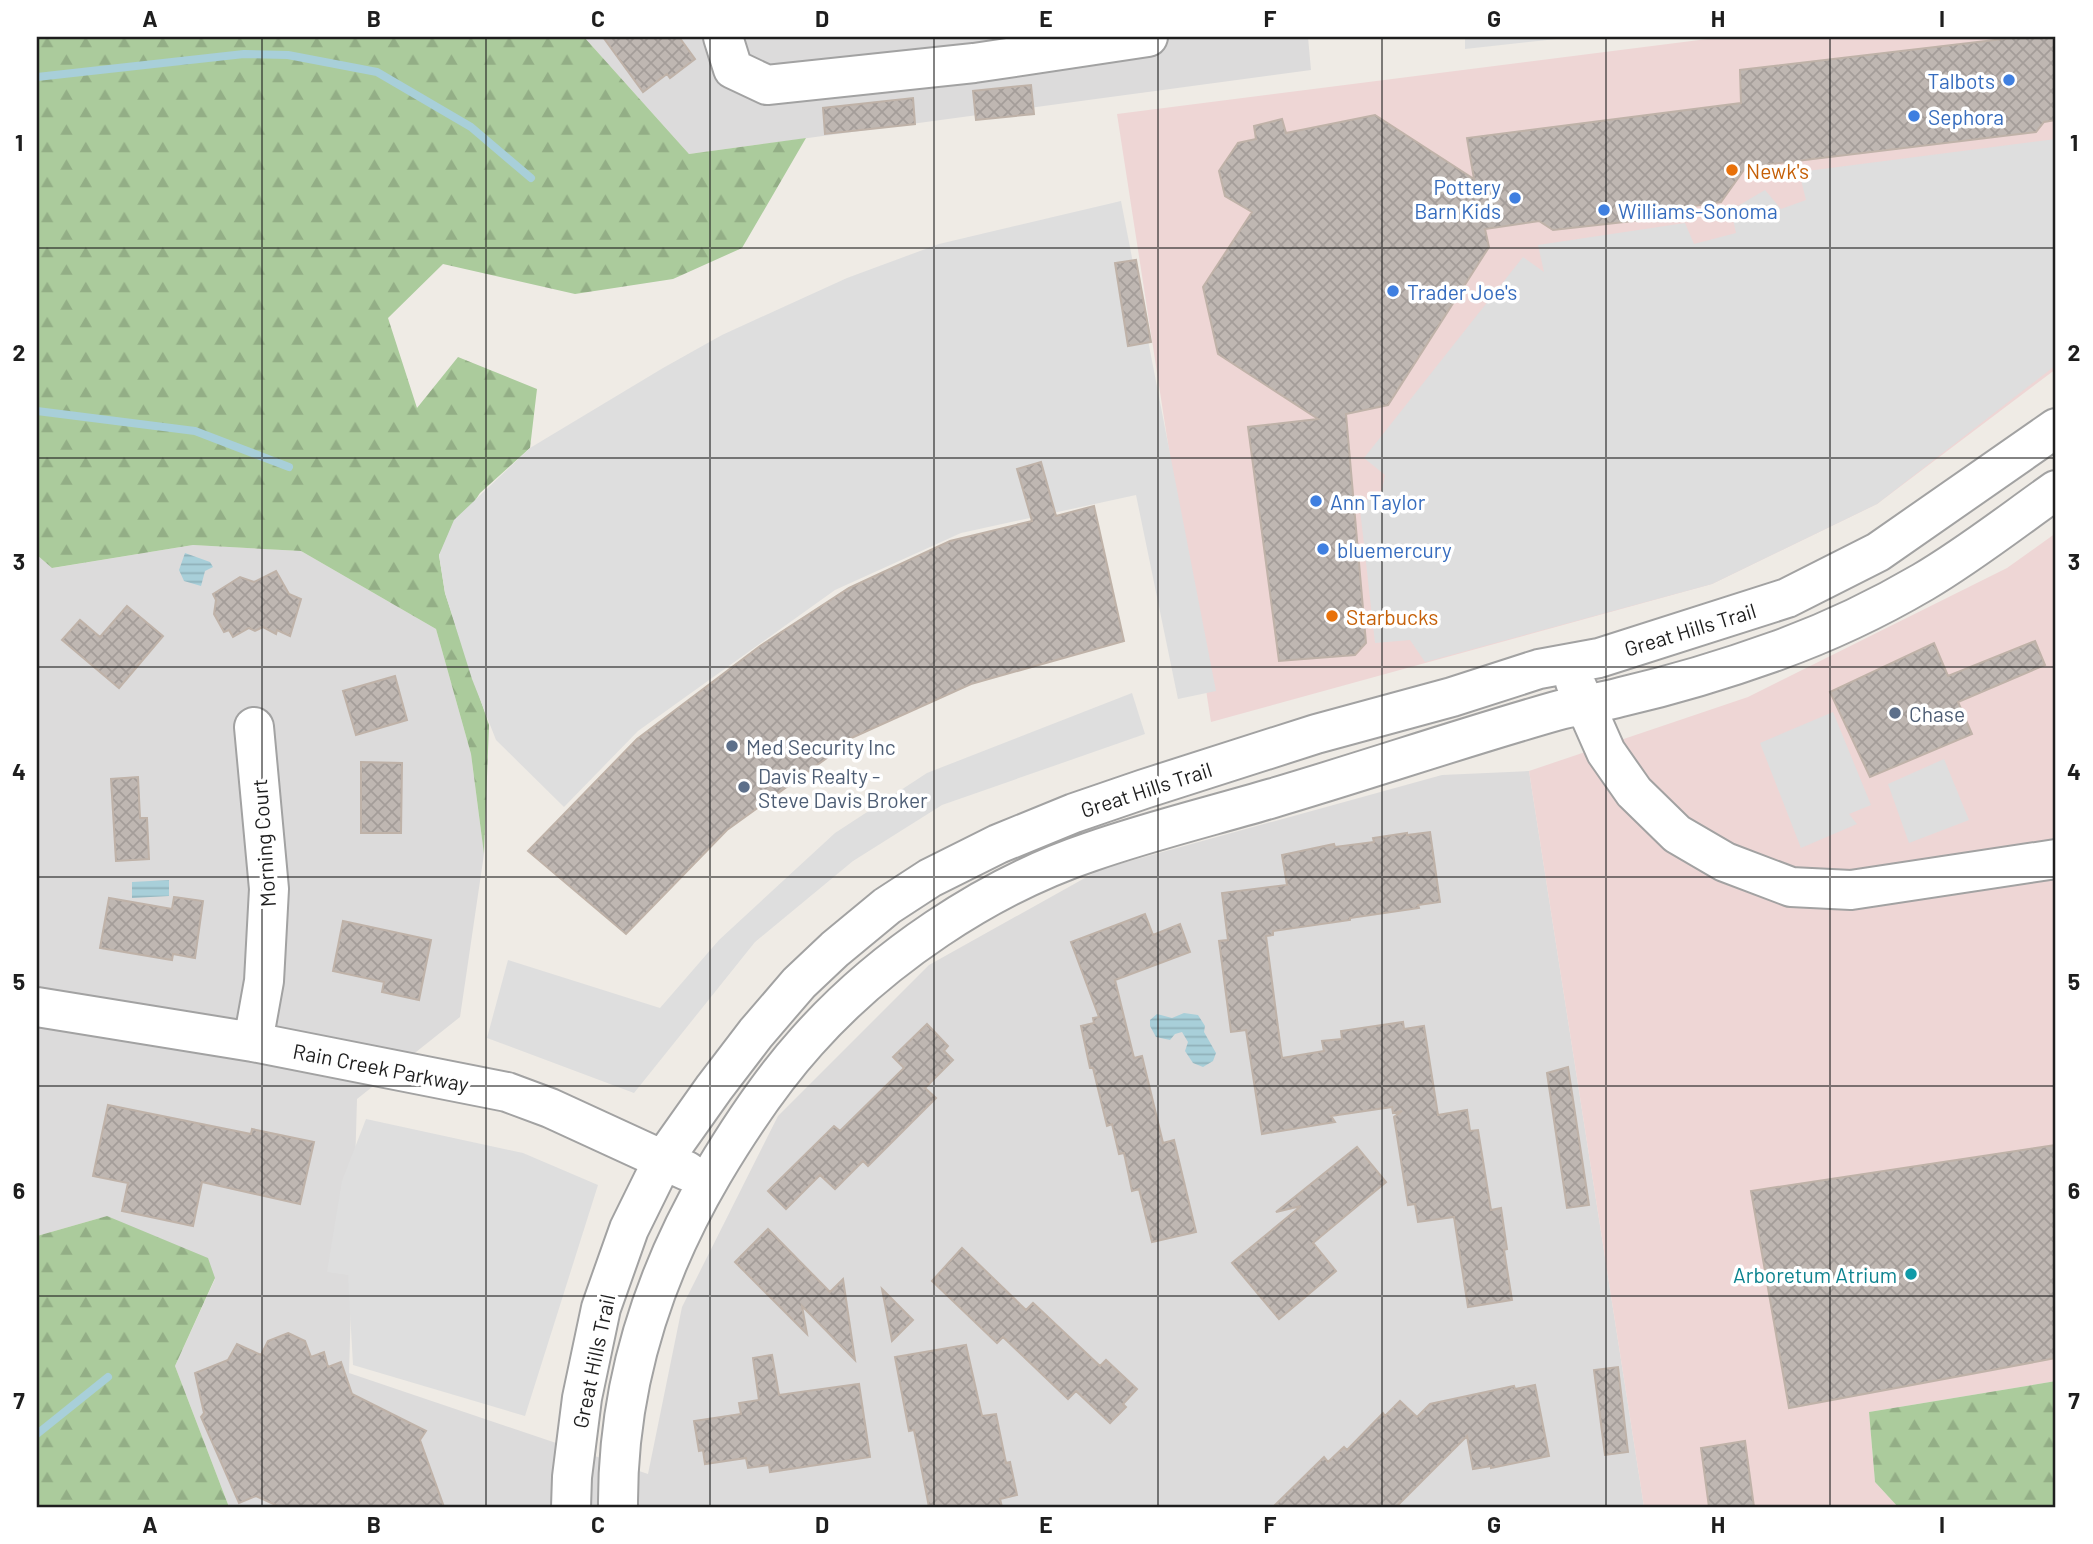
<svg xmlns="http://www.w3.org/2000/svg" width="2093" height="1544" font-family="Barlow,sans-serif">
<style>
.residential{fill:#dcdbdb}
.commercial{fill:#eed6d5}
.forest{fill:url(#forest-firs)}
.parking{fill:#dedede}
.water{fill:url(#water-rules)}
.lines{fill:none;stroke-linecap:round;stroke-linejoin:round}
.stream{stroke:#a8cfd9;stroke-width:8}
.building{fill:url(#building-cross-hatch);stroke:#bfb2a8;stroke-width:2}
.minor-casing{stroke:#a2a2a2;stroke-width:42}
.minor{stroke:#fff;stroke-width:38}
.grid{fill:none;stroke:#1e1e1e;stroke-width:2;stroke-opacity:0.55}
.shop-dot{fill:#3f7fe0;stroke:#fff;stroke-width:2.5}
.food-dot{fill:#e8710a;stroke:#fff;stroke-width:2.5}
.service-dot{fill:#5c6f8a;stroke:#fff;stroke-width:2.5}
.culture-dot{fill:#0f9aa8;stroke:#fff;stroke-width:2.5}
.labels{text-anchor:middle;dominant-baseline:central;stroke-width:7;stroke-linejoin:round;paint-order:stroke}
.shop-label{font-size:21px;fill:#366cbe;stroke:#fff;text-anchor:start}
.food-label{font-size:21px;fill:#c56008;stroke:#fff;text-anchor:start}
.street-label{font-size:21px;fill:#1e1e1e;stroke:#fff}
.service-label{font-size:21px;fill:#4e5e75;stroke:#fff;text-anchor:start}
.culture-label{font-size:21px;fill:#0d838f;stroke:#fff;text-anchor:end}
.neatline{fill:none;stroke:#1e1e1e;stroke-width:2.5}
.grid-label{font-size:23px;text-anchor:middle;font-weight:bold;fill:#1e1e1e}
</style>
<defs>
<pattern id="forest-firs" width="22" height="20" patternUnits="userSpaceOnUse" patternTransform="scale(1.75)"><rect width="22" height="20" fill="#abcb9c"/><path d="M5 1l3.5 6h-7zM16 11l3.5 6h-7z" fill="#93ae86"/></pattern>
<pattern id="water-rules" width="6" height="5" patternUnits="userSpaceOnUse" patternTransform="scale(1.75)"><rect width="6" height="5" fill="#a8cfd9"/><path d="M0 2.5h6" fill="none" stroke="#90b1ba"/></pattern>
<pattern id="building-cross-hatch" width="8" height="8" patternUnits="userSpaceOnUse" patternTransform="scale(1.75)"><rect width="8" height="8" fill="#bfb7b2"/><path d="M0 0l8 8M0 8l8-8" fill="none" stroke="#a49d99"/></pattern>
</defs>
<rect width="100%" height="100%" fill="#efebe5"/>
<path class="residential" d="M584,37H1308L1311,70L689,154Z
M193,545L301,551L436,629L471,754L484,854L460,1017L357,1099L349,1373L648,1474L682,1307L778,1116L929,965L1101,869L1442,775L1529,771L1644,1507H229L175,1366L215,1279L107,1216L37,1236V555L53,568Z"/>
<path class="commercial" d="M1723,37H2056V369L1877,504L1712,584L1211,722L1117,114Z
M2056,533V1381L1869,1412L1875,1482L1898,1507H1644L1529,771L1748,697L2007,568Z"/>
<path class="forest" d="M37,37H584L689,154L806,138L742,248L673,279L575,294L443,264L388,318L417,408L458,357L537,389L530,448L480,493L439,555L445,593L489,725L484,854L471,754L436,629L301,551L193,545L52,568L37,555Z
M107,1216L208,1258L215,1278L175,1366L229,1507H37V1236Z
M2056,1381V1507H1898L1875,1482L1869,1412Z"/>
<path class="parking" d="M1465,37H1575L1465,49Z
M2056,139V365L1877,504L1712,584L1425,662L1410,640L1375,643L1359,500L1380,498L1385,475L1364,458L1523,257L1544,272L1538,245L1685,223L1694,244L1736,233L1731,210L1765,190L1781,209L1806,200L1799,172Z
M1121,201L1216,691L1178,699L1136,495L961,533L835,590L638,731L564,807L496,740L472,679L445,593L439,555L454,520L530,448L663,368L722,335L847,278L939,244Z
M1132,693L1145,734L942,805L853,861L755,942L634,1093L487,1038L508,960L660,1008L719,940L835,833L927,773Z
M1833,712L1871,805L1849,814L1857,824L1801,848L1760,743Z
M1944,759L1969,820L1909,843L1888,784Z
M366,1119L523,1153L598,1185L525,1416L353,1365L348,1275L327,1272L342,1181Z"/>
<path class="water" d="M185,553L210,562L213,567L205,571L201,586L184,581L179,570Z
M169,880V896L132,898V882Z
M1184,1013L1198,1015L1205,1026L1204,1032L1216,1053L1213,1061L1203,1067L1193,1063L1185,1051L1188,1042L1182,1032L1175,1034L1170,1040L1156,1037L1150,1026V1020L1157,1014L1172,1018Z"/>
<g class="lines">
<path class="stream" d="M37,77L244,54L288,55L377,72L471,127L531,178
M37,411L195,431L289,467
M37,1434L108,1377"/>
</g>
<path class="building" d="M603,37H679L695,59L670,78L667,74L643,92Z
M2020,37H2056V120L2044,122L2036,132L1746,167L1721,202L1687,207L1678,216L1553,230L1539,221L1485,229L1489,247L1388,405L1346,414L1366,643L1355,655L1279,661L1248,427L1318,419L1218,354L1203,287L1252,212L1225,196L1219,171L1238,143L1256,139L1254,126L1282,119L1286,133L1375,115L1474,179L1467,138L1741,103L1740,70Z
M1031,85L1034,114L976,120L973,91Z
M913,98L915,124L825,134L823,108Z
M1136,260L1151,342L1128,346L1115,263Z
M1041,462L1056,516L1094,506L1124,641L971,684L827,749L831,755L727,830L626,934L528,851L637,739L760,646L849,588L950,541L1032,521L1017,469Z
M276,571L289,594L301,599L290,636L277,630L276,634L263,627L255,631L249,628L233,637L229,630L224,632L214,614L216,600L213,594L240,577L254,582Z
M127,606L163,636L119,688L62,640L80,620L100,637Z
M2035,641L2045,665L1958,702L1972,734L1870,777L1830,692L1934,643L1948,676Z
M395,676L407,720L356,735L343,691Z
M361,762L402,763L401,833H361Z
M138,777L140,818H147L149,859L116,861L111,779Z
M1430,832L1440,902L1418,905L1419,908L1350,918V920L1273,931V935L1266,936L1282,1058L1324,1051L1322,1041L1342,1039L1341,1031L1403,1022L1404,1029L1424,1026L1438,1115L1467,1110L1470,1131L1478,1130L1491,1210L1501,1208L1507,1249L1504,1250L1512,1300L1468,1307L1454,1217L1418,1222L1415,1204L1408,1205L1394,1117L1402,1111L1393,1113L1392,1107L1331,1116L1335,1122L1262,1134L1246,1030L1231,1032L1219,941L1228,940L1222,893L1287,885L1282,855L1334,844L1335,847L1374,842L1373,838L1407,833V835Z
M174,897L203,901L195,958L173,954L172,960L100,948L109,898L172,909Z
M1145,914L1153,935L1180,924L1190,952L1115,980L1134,1058L1142,1056L1163,1143L1174,1140L1196,1232L1152,1242L1139,1189L1132,1191L1124,1153L1119,1154L1112,1124L1107,1126L1093,1068H1090L1081,1026L1094,1023L1093,1018L1099,1017L1071,942Z
M343,921L431,940L419,1000L382,992L384,982L333,971Z
M927,1024L948,1046L944,1051L953,1060L925,1088L936,1098L868,1166L863,1161L835,1189L820,1175L786,1209L768,1191L834,1126L840,1131L904,1068L893,1057Z
M1568,1067L1589,1205L1567,1208L1547,1073Z
M108,1105L251,1134L252,1129L314,1142L300,1204L202,1182L193,1226L122,1211L128,1183L93,1176Z
M2056,1145V1358L1789,1408L1751,1191Z
M1357,1147L1386,1182L1313,1243L1336,1271L1279,1319L1232,1263L1301,1206L1276,1212Z
M768,1229L830,1292L843,1279L855,1360L802,1306L807,1334L735,1262Z
M962,1248L1026,1310L1033,1303L1100,1366L1106,1360L1137,1389L1123,1404L1126,1407L1110,1423L1076,1391L1068,1399L1003,1337L997,1343L932,1281Z
M882,1289L913,1320L892,1341Z
M288,1333L305,1341L311,1357L324,1352L328,1367L341,1362L352,1394L426,1431L420,1440L444,1507H280L256,1496L239,1503L201,1417L204,1413L195,1373L228,1360L237,1344L261,1355L268,1341Z
M966,1345L982,1416L996,1414L1006,1463L1010,1462L1017,1495L1000,1499L1002,1507H929L914,1430L909,1431L895,1357Z
M772,1355L779,1395L859,1384L870,1457L770,1472L769,1465L748,1468L746,1458L705,1464L703,1450L699,1451L694,1421L741,1414L739,1403L759,1400L753,1358Z
M1618,1367L1628,1452L1605,1455L1594,1370Z
M1535,1385L1549,1456L1491,1468V1466L1473,1469L1467,1436L1396,1507H1273L1324,1457L1328,1462L1344,1447L1347,1450L1383,1413L1385,1416L1400,1401L1417,1417L1430,1404L1514,1386L1515,1389Z
M1745,1441L1754,1507H1709L1701,1448Z"/>
<g class="lines">
<g class="minor-casing">
<path id="minor" d="M723,37L733,69L767,85L974,63L1148,37
M1575,682L1606,752L1634,792L1677,834L1725,862L1791,887L1851,890L2056,859
M37,1007L253,1042L507,1092L550,1108L687,1171
M253,1042L264,981L269,889L254,727
M571,1507L572,1477L582,1398L601,1308L629,1229L663,1160L714,1088L756,1033L799,983L835,949L887,906L930,878L998,844L1074,813L1144,789L1316,734L1452,697L1539,669L1599,658L1787,598L1878,552L2056,428
M618,1507C617,1388 653,1275 713,1173C741,1126 771,1081 807,1041C880,959 986,887 1090,852C1150,831 1212,816 1273,798C1368,770 1461,738 1556,711C1577,705 1599,703 1621,697C1673,685 1726,669 1776,651C1826,633 1877,609 1923,582C1969,555 2012,521 2056,490"/>
</g>
<use href="#minor" class="minor"/>
</g>
<path class="grid" d="M262,37V1507M486,37V1507M710,37V1507M934,37V1507M1158,37V1507M1382,37V1507M1606,37V1507M1830,37V1507M37,248H2056M37,458H2056M37,667H2056M37,877H2056M37,1086H2056M37,1296H2056"/>
<g class="shop-dot">
<circle cx="2009" cy="80" r="7"/>
<circle cx="1914" cy="116" r="7"/>
<circle cx="1515" cy="198" r="7"/>
<circle cx="1604" cy="210" r="7"/>
<circle cx="1393" cy="291" r="7"/>
<circle cx="1316" cy="501" r="7"/>
<circle cx="1323" cy="549" r="7"/>
</g>
<g class="food-dot">
<circle cx="1732" cy="170" r="7"/>
<circle cx="1332" cy="616" r="7"/>
</g>
<g class="service-dot">
<circle cx="1895" cy="713" r="7"/>
<circle cx="732" cy="746" r="7"/>
<circle cx="744" cy="787" r="7"/>
</g>
<circle class="culture-dot" cx="1911" cy="1274" r="7"/>
<g class="labels">
<g class="shop-label">
<text x="1995" y="80" text-anchor="end">Talbots</text>
<text x="1928" y="116">Sephora</text>
<text x="1501" y="186" text-anchor="end">Pottery<tspan x="1501" dy="24">Barn Kids</tspan></text>
<text x="1618" y="210">Williams-Sonoma</text>
<text x="1407" y="291">Trader Joe's</text>
<text x="1330" y="501">Ann Taylor</text>
<text x="1337" y="549">bluemercury</text>
</g>
<g class="food-label">
<text x="1746" y="170">Newk's</text>
<text x="1346" y="616">Starbucks</text>
</g>
<g class="street-label">
<text transform="translate(1690 629) rotate(-17)">Great Hills Trail</text>
<text transform="translate(1146 789) rotate(-18)">Great Hills Trail</text>
<text transform="translate(263 843) rotate(-94)">Morning Court</text>
<text transform="translate(381 1067) rotate(11)">Rain Creek Parkway</text>
<text transform="translate(593 1361) rotate(-78)">Great Hills Trail</text>
</g>
<g class="service-label">
<text x="1909" y="713">Chase</text>
<text x="746" y="746">Med Security Inc</text>
<text x="758" y="775">Davis Realty -<tspan x="758" dy="24">Steve Davis Broker</tspan></text>
</g>
<g class="culture-label">
<text x="1897" y="1274">Arboretum Atrium</text>
</g>
</g>
<rect width="2093" height="1544" fill="none" stroke="#ffffff" stroke-width="77"/>
<rect x="38" y="38" width="2016" height="1468" class="neatline"/>
<g class="grid-label">
<text x="150" y="27">A</text>
<text x="374" y="27">B</text>
<text x="598" y="27">C</text>
<text x="822" y="27">D</text>
<text x="1046" y="27">E</text>
<text x="1270" y="27">F</text>
<text x="1494" y="27">G</text>
<text x="1718" y="27">H</text>
<text x="1942" y="27">I</text>
<text x="19" y="151">1</text>
<text x="2074" y="151">1</text>
<text x="19" y="361">2</text>
<text x="2074" y="361">2</text>
<text x="19" y="570">3</text>
<text x="2074" y="570">3</text>
<text x="19" y="780">4</text>
<text x="2074" y="780">4</text>
<text x="19" y="990">5</text>
<text x="2074" y="990">5</text>
<text x="19" y="1199">6</text>
<text x="2074" y="1199">6</text>
<text x="19" y="1409">7</text>
<text x="2074" y="1409">7</text>
<text x="150" y="1533">A</text>
<text x="374" y="1533">B</text>
<text x="598" y="1533">C</text>
<text x="822" y="1533">D</text>
<text x="1046" y="1533">E</text>
<text x="1270" y="1533">F</text>
<text x="1494" y="1533">G</text>
<text x="1718" y="1533">H</text>
<text x="1942" y="1533">I</text>
</g>
</svg>
